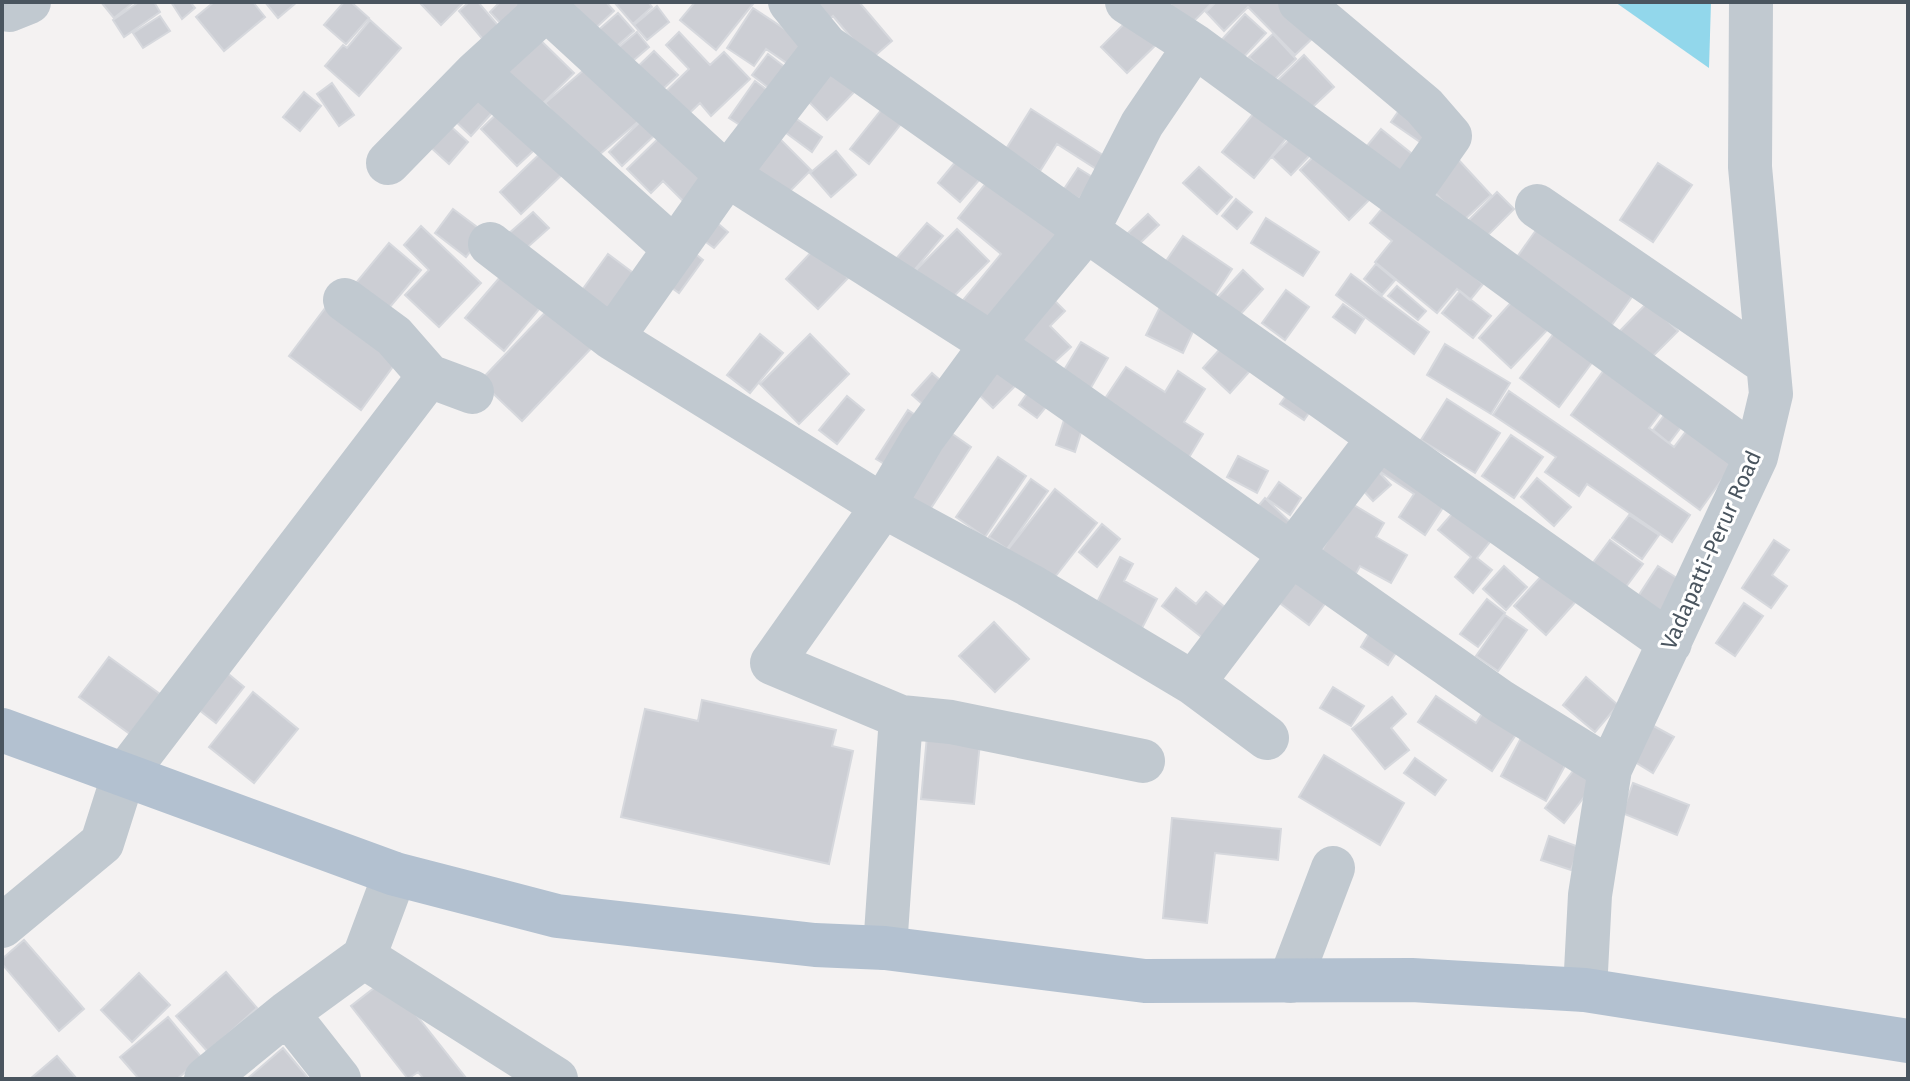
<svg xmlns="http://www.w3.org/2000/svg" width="1910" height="1081" font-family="'Fira Sans',sans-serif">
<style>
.water{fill:#92d7eb}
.building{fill:#ccced4;stroke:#d6d8dd;stroke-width:2}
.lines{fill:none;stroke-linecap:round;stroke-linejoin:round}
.minor{stroke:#c1c9d0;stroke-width:44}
.major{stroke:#b3c1d0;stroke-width:44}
.labels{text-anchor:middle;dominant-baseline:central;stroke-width:6;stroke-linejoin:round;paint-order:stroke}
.street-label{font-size:22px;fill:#4a555f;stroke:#fff}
</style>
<rect width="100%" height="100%" fill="#f4f2f2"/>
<path class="water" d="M1615,2H1711L1709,68Z"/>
<path class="building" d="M101,2H134L114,18Z
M139,2H154L160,12L124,37L113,20Z
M171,2H190L195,8L182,19Z
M214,2H253L265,17L224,51L196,17Z
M265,2H297L278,18Z
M344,2H351L369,18L346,44L324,25Z
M419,2H464L441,25Z
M469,2H478L502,30L486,43L459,11Z
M500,2H527L504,27L490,12Z
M563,2H606L614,11L588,35Z
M614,2H648L652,7L633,24Z
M695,2H750L753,4L716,50L680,20Z
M815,2H859L892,41L870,60L833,16L821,26Z
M1173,2H1213L1185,30L1165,10Z
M1216,2H1283L1316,35L1295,55L1248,7L1224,31L1206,12Z
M657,6L669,22L647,40L634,25Z
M753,8L809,45L794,68L766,49L754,66L727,48Z
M1136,12L1163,38L1127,73L1101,47Z
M618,13L634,31L609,53L594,34Z
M1245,14L1266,33L1239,62L1218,44Z
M160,16L170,31L143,48L133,33Z
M370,20L401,48L359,96L325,66L343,45L347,48Z
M530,30L574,73L533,113L490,70Z
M637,32L649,47L621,71L608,56Z
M679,32L710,65L724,52L750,79L711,116L700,103L679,123L657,100L689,69L666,45Z
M1273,34L1296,59L1272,82L1249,57Z
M654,51L678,75L652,99L629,75Z
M768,54L790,71L774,92L752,75Z
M1304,55L1334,87L1304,115L1274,84Z
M824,58L856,90L827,120L794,87Z
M591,64L640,120L593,160L545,103Z
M755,81L774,95L749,131L729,118Z
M332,83L354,115L339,126L317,94Z
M482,87L501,103L471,136L453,119Z
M304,92L321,106L300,131L283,117Z
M1405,102L1436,124L1423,144L1391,122Z
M508,103L544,141L517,166L481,129Z
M886,104L905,119L869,164L850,149Z
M1258,108L1290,134L1254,178L1222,152Z
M1031,109L1106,157L1098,170L1057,144L1040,171L1006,149Z
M784,110L822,137L812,152L774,124Z
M644,118L658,132L622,166L609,152Z
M447,123L468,142L449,164L428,145Z
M1381,129L1421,161L1401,186L1361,153Z
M772,131L811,170L784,197L744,158Z
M1296,133L1314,151L1291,175L1272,157Z
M663,134L708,178L684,202L663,181L651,193L627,169Z
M547,147L568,169L521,214L500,192Z
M1322,148L1371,198L1349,220L1300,170Z
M836,151L856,175L831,197L810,173Z
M1455,156L1491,195L1462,222L1426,183Z
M957,160L980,179L960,202L938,183Z
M1658,163L1692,185L1653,242L1620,220Z
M1199,167L1232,197L1217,214L1183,183Z
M1078,168L1094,178L1079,199L1064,189Z
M991,177L1066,237L989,330L959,305L1001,254L958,218Z
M1497,192L1514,209L1479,244L1462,227Z
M1236,199L1252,212L1237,229L1222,216Z
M1390,199L1483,284L1470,300L1457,289L1437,313L1375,262L1392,241L1370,223Z
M453,209L485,233L466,257L435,233Z
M533,212L549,228L522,252L507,235Z
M1148,214L1159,225L1139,244L1128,233Z
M709,216L728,232L714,248L695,234Z
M1266,218L1319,252L1303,276L1251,243Z
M927,223L943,236L911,274L895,260Z
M1541,223L1639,287L1606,333L1510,267Z
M421,226L481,283L439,327L405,295L429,270L404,245Z
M957,229L989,261L948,302L916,270Z
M1183,236L1232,269L1212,300L1162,267Z
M389,243L421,270L378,321L346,295Z
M683,244L703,260L679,293L658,278Z
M816,247L848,278L818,309L786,279Z
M608,254L640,278L613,316L580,293Z
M1376,264L1395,280L1382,295L1364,279Z
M507,269L545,302L504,351L465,318Z
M1243,270L1263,289L1238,317L1217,298Z
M1351,274L1429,332L1414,354L1336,295Z
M1397,286L1426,311L1418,320L1388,296Z
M1286,290L1309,307L1285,340L1262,323Z
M1460,291L1491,316L1473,338L1442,313Z
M1517,296L1550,327L1511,368L1479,338Z
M1051,297L1065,311L1050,326L1071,347L1047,369L1012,334Z
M332,299L403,353L361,410L289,356Z
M558,299L600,339L522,421L480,381Z
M1648,302L1678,331L1644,365L1615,336Z
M1343,304L1364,319L1355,333L1333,317Z
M1161,305L1197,323L1183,353L1146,335Z
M1555,332L1594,360L1559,407L1520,378Z
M760,334L783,353L750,393L727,375Z
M810,334L849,374L799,424L760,384Z
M1229,339L1257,363L1230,393L1203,368Z
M1081,342L1108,358L1089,391L1061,375Z
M1445,344L1510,383L1491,414L1427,375Z
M998,363L1018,383L993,408L973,389Z
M1126,367L1165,392L1178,371L1205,389L1184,422L1203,434L1188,459L1102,403Z
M1604,370L1661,412L1649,428L1674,447L1690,426L1736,460L1700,510L1571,415Z
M932,373L947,386L927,408L912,395Z
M1031,388L1050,402L1037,418L1019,405Z
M1291,389L1315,404L1304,420L1280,404Z
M1509,391L1690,515L1672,542L1587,484L1579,496L1545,472L1556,457L1493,415Z
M847,396L864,410L837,444L819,430Z
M1447,399L1500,433L1475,473L1421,440Z
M1669,409L1685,422L1669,443L1653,430Z
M908,410L923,420L891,468L876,459Z
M1064,420L1083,426L1075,452L1056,445Z
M951,433L971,447L929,511L909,497Z
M1511,435L1543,457L1514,498L1482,476Z
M1238,456L1268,471L1257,493L1227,477Z
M998,457L1026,476L985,537L956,517Z
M1384,457L1448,500L1425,535L1399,517L1414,494L1376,469Z
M1377,470L1391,485L1373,501L1359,486Z
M1537,478L1571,507L1554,526L1521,497Z
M1031,479L1048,491L1007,549L989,537Z
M1279,482L1301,498L1290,515L1267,499Z
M1055,489L1097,523L1051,582L1003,556Z
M1265,498L1292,524L1282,536L1255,510Z
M1349,502L1384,523L1376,537L1407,555L1391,583L1360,566L1353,579L1317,559Z
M1458,507L1494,537L1477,558L1492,570L1473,593L1455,577L1471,557L1438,530Z
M1629,515L1659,535L1642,559L1612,538Z
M1102,524L1120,539L1097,567L1079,552Z
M1610,540L1643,564L1625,588L1592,564Z
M1774,540L1789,550L1772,575L1787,586L1771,608L1742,588Z
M1120,557L1133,564L1124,581L1157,599L1139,634L1093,610Z
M1504,566L1527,587L1506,610L1483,589Z
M1658,566L1683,582L1662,614L1637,598Z
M1287,571L1327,601L1309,625L1269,595Z
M1546,571L1578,599L1546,635L1514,606Z
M1176,588L1196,604L1206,592L1231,612L1208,642L1162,606Z
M1487,599L1505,613L1478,647L1460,634Z
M1744,603L1763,616L1735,656L1716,643Z
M1505,615L1527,630L1498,671L1476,656Z
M994,622L1029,659L995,692L959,656Z
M1373,627L1401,645L1388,665L1361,647Z
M109,657L160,694L130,734L79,697Z
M214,662L244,687L216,723L185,699Z
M1586,677L1618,705L1595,732L1563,705Z
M1333,687L1364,706L1351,726L1320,708Z
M253,692L298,729L254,783L209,747Z
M1436,696L1476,723L1486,708L1519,730L1492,771L1418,722Z
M1392,697L1406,714L1391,728L1409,750L1385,769L1352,729Z
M702,700L836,730L832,746L853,751L829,864L621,817L645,709L698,721Z
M1650,724L1674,737L1653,773L1630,759Z
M928,726L981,732L974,804L921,799Z
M1522,736L1568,760L1546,801L1501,776Z
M1324,755L1404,803L1380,845L1299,797Z
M1415,758L1446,780L1435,795L1404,773Z
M1579,763L1598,779L1564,823L1545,808Z
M1633,783L1689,805L1677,835L1622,813Z
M1172,818L1281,829L1278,860L1215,853L1207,923L1163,918Z
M1549,836L1579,847L1571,870L1541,860Z
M24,940L84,1009L59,1031L2,964V959Z
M226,972L257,1008L208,1052L176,1016Z
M139,973L170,1005L132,1042L101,1010Z
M387,978L466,1078L465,1079H424L418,1072L408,1079L351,1006Z
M168,1017L202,1058L177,1079H139L120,1057Z
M283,1048L309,1079H247Z
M57,1056L77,1079H30Z"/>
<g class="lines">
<path class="minor" d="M539,2L727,175L992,344L1500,701L1610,769
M790,2L826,46L1670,643
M1127,2L1195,46L1756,457
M1300,2L1424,106L1450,136L1405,200
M2,3L9,10L29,2
M826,46L727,175L612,338L883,506L1029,585L1193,683L1379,438
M477,72L675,249
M388,163L477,72L545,10
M1537,206L1768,364
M490,244L612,338
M345,300L394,336L429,376L472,392
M1193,683L1267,738
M1143,761L951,722L901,717L772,663L883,506L923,438L992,344L1088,229L1142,124L1195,46
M2,926L102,843L123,777L429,376
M885,948L901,717
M364,957L556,1079
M1290,981L1333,868
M1585,990L1590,895L1610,769L1756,457L1771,394L1750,167L1751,2
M287,1013L339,1079
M206,1079L287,1013L364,957L395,874"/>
<path class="major" d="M2,730L395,874L557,916L815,945L885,948L1145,981L1412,980L1585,990L1908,1041"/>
</g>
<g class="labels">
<g class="street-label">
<text transform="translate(1711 550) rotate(-66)">Vadapatti-Perur Road</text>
</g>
</g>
<rect width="1910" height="1081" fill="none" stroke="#4a555f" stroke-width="8"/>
</svg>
